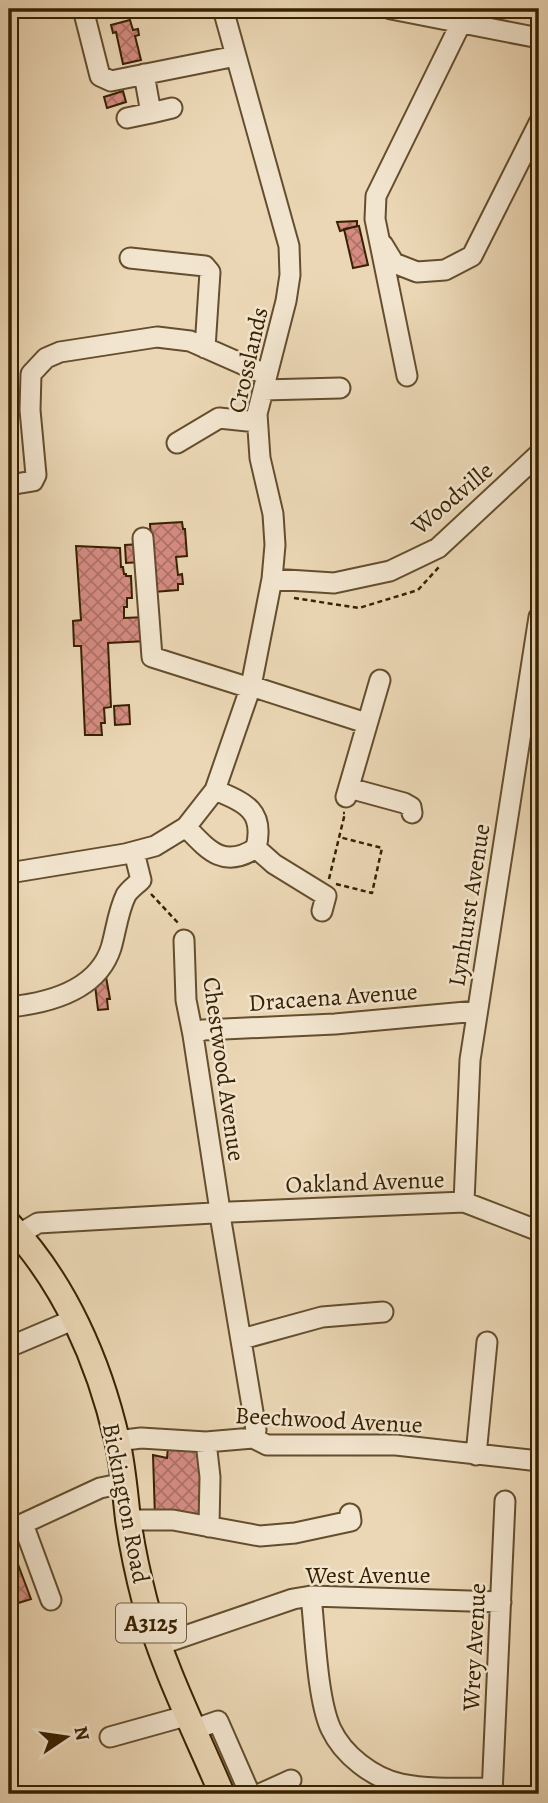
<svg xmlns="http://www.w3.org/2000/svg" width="548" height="1803" font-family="Alegreya,serif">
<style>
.building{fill:url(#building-cross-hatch);stroke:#372100;stroke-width:2}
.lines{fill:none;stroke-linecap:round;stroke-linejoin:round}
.minor-casing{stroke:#644e2d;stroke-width:23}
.major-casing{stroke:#372100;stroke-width:28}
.path{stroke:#372100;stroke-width:2.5;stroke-dasharray:5 3.5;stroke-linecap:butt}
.minor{stroke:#f2e5cf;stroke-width:19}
.major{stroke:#ebd7b5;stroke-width:24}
.labels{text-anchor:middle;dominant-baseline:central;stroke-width:5;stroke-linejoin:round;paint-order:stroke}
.shield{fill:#f2e5cf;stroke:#6f5c3e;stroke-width:2}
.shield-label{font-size:23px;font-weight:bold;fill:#372100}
.street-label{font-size:24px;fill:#372100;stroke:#f2e5cf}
</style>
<defs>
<pattern id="building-cross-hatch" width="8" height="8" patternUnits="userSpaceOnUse" patternTransform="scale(1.75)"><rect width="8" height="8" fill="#d68c83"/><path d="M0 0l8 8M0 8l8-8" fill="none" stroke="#ae7269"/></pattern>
</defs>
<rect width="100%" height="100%" fill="#ebd7b5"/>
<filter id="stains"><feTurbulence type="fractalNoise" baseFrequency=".00286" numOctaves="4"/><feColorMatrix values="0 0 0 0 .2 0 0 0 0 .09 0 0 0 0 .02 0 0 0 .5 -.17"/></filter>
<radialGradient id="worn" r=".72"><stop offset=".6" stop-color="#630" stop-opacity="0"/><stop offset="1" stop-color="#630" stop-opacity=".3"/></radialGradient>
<path class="building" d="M130,20L133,30L138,29L139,35L135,36L141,60L123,64L116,32L113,33L111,25Z
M123,91L126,102L107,108L104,97Z
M357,221V226L340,231L337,222Z
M359,226L368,265L353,268L344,229Z
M182,522L183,529H185L187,556L176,557L178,575L182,574L183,584H178V590L154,592L150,524Z
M140,544L141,562L126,563L125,545Z
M76,546L120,548L121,567H123L124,574H126V576H131L132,598H127V607H124V618L146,617L147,641L108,643L111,707L104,708L105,723H101L102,735H85L81,646H74L73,621L81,620Z
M129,705L130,724L115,725L114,706Z
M106,977L110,999H107L108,1009L98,1010L95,985H98V981Z
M168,1447L204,1451L205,1516L155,1517L153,1455L167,1458Z
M13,1551L31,1599L9,1606V1552Z"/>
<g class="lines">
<g class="minor-casing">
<path id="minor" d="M83,9L100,76L111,81L236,56
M391,9L539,38
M151,113L172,108
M127,118L151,113L144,74
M383,245L394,263L417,272L445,270L472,256L539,123
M130,258L205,266L210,272L205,348
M407,376L375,219L376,196L461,23
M263,390L340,388
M177,443L219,418L257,422
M9,485L33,481L36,475L30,410L31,374L46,358L60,352L157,337L190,341L267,375
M143,538L152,657L250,688
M272,579L334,583L390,571L438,548L539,454
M251,686L366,723
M349,788L404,803L411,807L412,813
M346,797L380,680
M186,827C209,851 224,869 256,848C265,811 246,803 215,790
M256,848L274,864L326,896L322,911
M9,873L125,854L155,846L186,827L215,790L251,686L272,579L275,545L273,514L260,458L257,414L286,301L290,275L289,246L223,9
M184,940L186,1000L193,1035L219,1204
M9,1007C49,1003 97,991 111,948C116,931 118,911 126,895C129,890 136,885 141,880L134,852
M193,1035L203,1030L335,1024L477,1011
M464,1202L470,1060L539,617
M230,1212L464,1202L539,1231
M221,1221L256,1430L253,1438
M18,1235L38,1223L213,1213
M242,1339L322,1317L383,1312
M9,1347L75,1319
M117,1441L141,1438L206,1442L253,1438L267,1445H396L539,1461
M206,1442L210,1477L209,1527
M476,1455L487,1342
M128,1520H173L260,1536L295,1533L351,1521L350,1514
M23,1524L51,1600
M18,1526L100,1488L124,1483
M311,1596C315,1631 317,1699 331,1729C343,1755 373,1778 401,1784C430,1790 462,1788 492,1788
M159,1645L293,1599L311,1596L501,1602
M195,1729L218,1721L250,1794
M110,1737L189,1715
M260,1794L291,1780
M492,1794L505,1501"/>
</g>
<g class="major-casing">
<path id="major" d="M9,1224C65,1283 99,1362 117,1440C123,1466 125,1493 128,1519C132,1547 138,1575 145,1602C162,1665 196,1733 222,1794"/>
</g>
<path class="path" d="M294,598L359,608L418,590L439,567
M329,879L345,813H343
M336,884L372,893L382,848L339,837
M151,894L180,925"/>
<use href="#minor" class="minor"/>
<use href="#major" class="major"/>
</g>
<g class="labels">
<rect class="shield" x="116" y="1603.5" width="70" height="39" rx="5"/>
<g class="shield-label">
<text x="151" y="1623">A3125</text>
</g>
<g class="street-label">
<text transform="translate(248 360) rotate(-77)">Crosslands</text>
<text transform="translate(452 498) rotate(-40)">Woodville</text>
<text transform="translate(469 905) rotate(-81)">Lynhurst Avenue</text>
<text transform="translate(333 997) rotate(-4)">Dracaena Avenue</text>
<text transform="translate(224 1069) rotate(82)">Chestwood Avenue</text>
<text transform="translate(365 1182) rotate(-2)">Oakland Avenue</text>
<text transform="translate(329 1420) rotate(3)">Beechwood Avenue</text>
<text transform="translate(126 1503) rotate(79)">Bickington Road</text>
<text x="368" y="1575">West Avenue</text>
<text transform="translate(474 1647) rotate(-87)">Wrey Avenue</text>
</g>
</g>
<rect width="548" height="1803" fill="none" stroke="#ebd7b5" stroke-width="35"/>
<rect x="10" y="10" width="527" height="1782" fill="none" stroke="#372100" stroke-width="3.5"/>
<rect x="18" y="18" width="513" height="1768" fill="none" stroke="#372100" stroke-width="2"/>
<g transform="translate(66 1737) rotate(77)" stroke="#f2e5cf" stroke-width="5" paint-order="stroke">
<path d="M0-5L12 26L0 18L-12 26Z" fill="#372100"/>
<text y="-10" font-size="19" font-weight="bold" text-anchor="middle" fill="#372100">N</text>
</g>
<rect width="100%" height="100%" filter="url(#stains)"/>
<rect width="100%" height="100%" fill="url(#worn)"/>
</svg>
